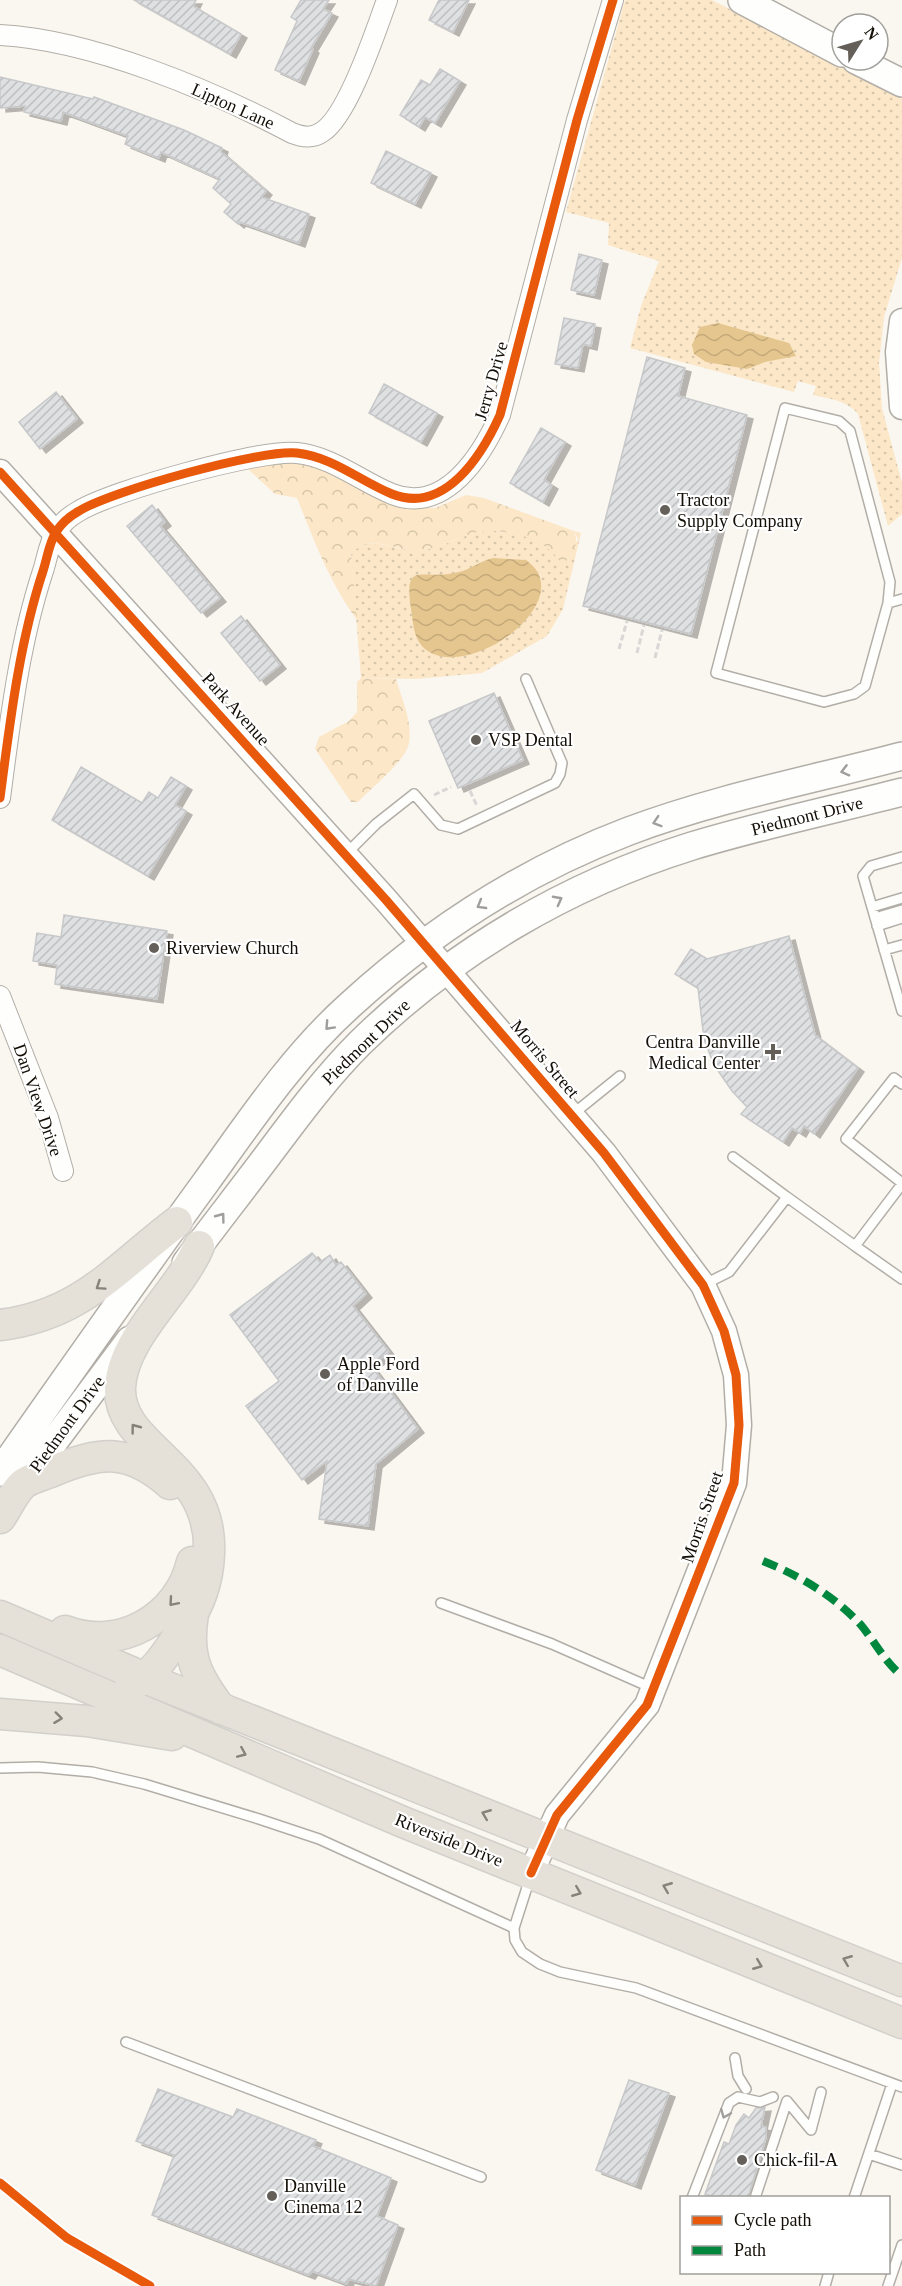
<svg xmlns="http://www.w3.org/2000/svg" width="902" height="2286" font-family="Georgia,serif">
<style>
.grass{fill:url(#grass-dots)}
.forest{fill:url(#forest-crowns)}
.water{fill:url(#water-waves)}
.building{fill:url(#building-hatch);stroke:#c7c8ca;stroke-width:1.5;filter:url(#shadow)}
.lines{fill:none;stroke-linecap:round;stroke-linejoin:round}
.service-casing{stroke:#b2aea7;stroke-width:12}
.minor-casing{stroke:#b2aea7;stroke-width:22}
.tertiary-casing{stroke:#b2aea7;stroke-width:27}
.secondary-casing{stroke:#b2aea7;stroke-width:30}
.primary-casing{stroke:#d3d0cc;stroke-width:33}
.path{stroke:#d8d7d5;stroke-width:3;stroke-dasharray:6 3;stroke-linecap:butt}
.service{stroke:#fefefd;stroke-width:9}
.minor{stroke:#fefefd;stroke-width:20}
.tertiary{stroke:#fefefd;stroke-width:24}
.secondary{stroke:#fefefd;stroke-width:27}
.primary{stroke:#e5e1d8;stroke-width:30}
.quiet{stroke:#00873e;stroke-width:8;stroke-dasharray:15 8;stroke-linecap:butt}
.cycleway-casing{stroke:#fff;stroke-width:13}
.cycleway{stroke:#e8590c;stroke-width:9}
.oneway{stroke:#a09e9a}
.oneway2{stroke:#86827a}
.poi-dot{fill:#645f58;stroke:#fff;stroke-width:2}
.labels{text-anchor:middle;dominant-baseline:central;stroke-width:4.5;stroke-linejoin:round;paint-order:stroke}
.street-label{font-size:18px;fill:#130e06;stroke:#fff}
.poi-label{font-size:18px;fill:#130e06;stroke:#fff;text-anchor:start}
</style>
<defs>
<pattern id="grass-dots" width="8" height="8" patternUnits="userSpaceOnUse" patternTransform="scale(1.5)"><rect width="8" height="8" fill="#fce8c8"/><path d="M2 2h.1M6 6h.1" fill="none" stroke="#d7c6aa" stroke-width="1.8" stroke-linecap="round"/></pattern>
<pattern id="forest-crowns" width="20" height="18" patternUnits="userSpaceOnUse" patternTransform="scale(1.5)"><rect width="20" height="18" fill="#fce8c8"/><path d="M2 6a3 3 0 1 1 6 0M12 15a3 3 0 1 1 6 0" fill="none" stroke="#d7c6aa"/></pattern>
<pattern id="water-waves" width="16" height="10" patternUnits="userSpaceOnUse" patternTransform="scale(1.5)"><rect width="16" height="10" fill="#e5c68f"/><path d="M0 5q4-4 8 0t8 0" fill="none" stroke="#c4a97a"/></pattern>
<pattern id="building-hatch" width="6" height="6" patternUnits="userSpaceOnUse" patternTransform="scale(1.5)"><rect width="6" height="6" fill="#dfe0e1"/><path d="M-1 1l2-2M0 6l6-6M5 7l2-2" fill="none" stroke="#bebfc0"/></pattern>
<filter id="shadow"><feDropShadow dx="6" dy="4" stdDeviation="0" flood-color="#0004"/></filter>
</defs>
<rect width="100%" height="100%" fill="#faf6f0"/>
<path class="grass" d="M625,0H712L902,99V258L884,317L879,363L882,408L902,483V514L888,526L858,414C847,400 829,399 813,395L816,386L798,381L794,392L630,348L641,306L659,261L608,245L609,223L566,212Z
M574,531L581,533L563,609L547,636L482,673L416,679L361,678L351,552C377,533 392,553 421,550C439,549 456,538 474,533C497,527 540,535 557,553C559,556 561,561 563,565L578,539Z"/>
<path class="forest" d="M281,460L303,463L344,479L394,503L416,508H435L466,495L484,498L574,531C580,545 572,554 562,566C551,538 502,526 474,533C456,538 439,549 421,550C392,553 377,532 351,553L357,620C329,581 315,543 297,498L275,494L248,469Z
M361,678L396,679C401,697 413,723 409,743C406,761 371,788 358,802H351L315,749L319,737L349,721L357,712V682Z"/>
<path class="water" d="M718,323L789,343L796,356L765,362L747,369L706,362L694,354L692,345L700,327Z
M493,558L526,560C582,599 469,684 425,649C415,641 413,626 412,615C402,556 420,582 459,572C471,569 481,561 493,558Z"/>
<path class="building" d="M134,0H196L193,6L241,34L230,54Z
M301,0H329L323,9L332,13L311,48L313,49L299,81L275,70L297,21L291,17Z
M439,0H469L453,32L429,20Z
M440,69L460,81L435,123L425,117L419,127L400,115L421,80L430,85Z
M0,77L93,99L94,97L184,130L222,148L221,152L266,191L261,197L309,214L299,243L240,222L238,224L224,212L231,204L213,188L220,179L161,152L159,158L125,144L128,136L63,112L61,121L24,112L25,106L0,108Z
M386,151L431,173L415,204L371,183Z
M579,254L602,260L594,295L571,290Z
M564,318L595,324L591,346L583,344L578,368L555,364Z
M647,357L685,368L678,396L747,415L691,634L583,606Z
M384,384L437,413L421,442L369,413Z
M56,392L77,419L40,449L19,422Z
M541,428L565,442L544,480L552,485L543,502L510,483Z
M152,505L165,522L160,526L220,598L201,613L127,526Z
M241,616L280,665L260,681L221,633Z
M494,693L523,760L458,788L429,721Z
M81,767L142,803L149,792L158,798L171,777L186,786L175,805L186,811L148,876L52,820Z
M64,915L167,931L157,999L55,984L57,965L33,961L37,933L61,937Z
M789,936L815,1035L858,1068L814,1134L804,1126L800,1133L792,1128L783,1142L741,1114L747,1107L732,1091L714,1065L704,1039L698,988L675,974L691,949L707,959Z
M312,1253L320,1262L330,1255L336,1265L341,1262L366,1294L353,1306L389,1352L371,1366L418,1429L376,1464L368,1526L319,1519L327,1461L302,1480L246,1406L279,1381L230,1315Z
M629,2080L669,2093L635,2185L596,2170Z
M158,2089L233,2117L237,2109L316,2140L313,2146L391,2178L377,2216L398,2225L376,2286L348,2279L347,2284L312,2271L309,2275L152,2215L174,2155L136,2141Z
M765,2107L761,2126L766,2127V2137L748,2198H716L705,2194L724,2142L729,2144L736,2125L744,2114L749,2118L756,2108Z"/>
<g class="lines">
<g class="service-casing">
<path id="service" d="M785,408L839,421L850,431L890,582L888,603L865,686L854,694L824,702L716,673Z
M888,603L902,599
M347,853L376,824L414,794L441,825L458,829L555,783L560,774L562,763L526,679
M902,857L871,866L863,876L902,1011
M872,907L902,898
M875,918L902,910
M877,926L902,918
M884,950L902,945
M902,1084L894,1078L846,1139L902,1183
M573,1114L620,1076
M733,1157L787,1197
M855,1246L902,1279
M705,1284L729,1272L787,1197L855,1246L902,1184
M441,1603L552,1644L652,1688
M0,1768L38,1767L92,1772L144,1784L259,1819L319,1839L514,1928L515,1940L522,1952L540,1964L560,1972L636,1988L902,2087
M514,1928L530,1878
M126,2042L481,2177
M735,2058L738,2076L746,2089
M787,2101L811,2130
M811,2130L821,2092
M869,2154L902,2165
M692,2198L729,2103L738,2097L760,2102L773,2097
M755,2198L787,2101
M854,2198L892,2084
M825,2286L829,2272
M888,2286L902,2245"/>
</g>
<g class="minor-casing">
<path id="minor" d="M0,35C92,40 211,90 292,133C302,137 312,139 322,132C348,116 376,30 387,0
M0,798C10,722 19,644 43,571C47,559 49,543 56,532C61,524 70,516 79,511C111,491 261,449 297,453C333,457 360,481 392,494C445,515 482,455 500,415L577,120L613,0
M0,996L48,1118L63,1171"/>
</g>
<g class="tertiary-casing">
<path id="tertiary" d="M902,321L898,352L902,407
M0,472L386,900L604,1153L703,1285L724,1331L736,1375L739,1425L734,1483L647,1705L557,1815L531,1873"/>
</g>
<g class="secondary-casing">
<path id="secondary" d="M742,0L842,53
M856,60L902,83
M186,1263C215,1224 245,1186 274,1147C301,1111 328,1075 360,1043C453,952 567,885 692,846C761,825 832,810 902,792
M0,1472C68,1375 136,1278 206,1182C250,1121 293,1056 350,1005C431,931 526,870 629,831C717,798 811,780 902,756
M23,1483L130,1340"/>
</g>
<g class="primary-casing">
<path id="primary" d="M0,1325C82,1315 117,1267 177,1222
M0,1518C7,1508 14,1492 23,1484C30,1478 44,1475 53,1471C101,1451 129,1448 170,1484
M193,1614C186,1656 196,1676 221,1709
M0,1616L145,1678L902,1981
M65,1631C119,1652 179,1618 192,1562
M0,1650L403,1822L902,2023
M130,1686C155,1675 169,1649 184,1627C199,1606 208,1580 209,1554C214,1464 118,1449 120,1388C122,1337 179,1293 199,1246
M0,1714L87,1721L172,1735"/>
</g>
<path class="path" d="M619,649L627,621
M637,653L644,625
M655,658L662,630
M470,791L477,806
M434,795L451,787"/>
<use href="#service" class="service"/>
<use href="#minor" class="minor"/>
<use href="#tertiary" class="tertiary"/>
<use href="#secondary" class="secondary"/>
<use href="#primary" class="primary"/>
<path class="quiet" d="M763,1561C800,1576 833,1595 861,1625C875,1642 885,1662 902,1676"/>
<g class="cycleway-casing">
<path id="cycleway" d="M0,472L386,900L604,1153L703,1285L724,1331L736,1375L739,1425L734,1483L647,1705L557,1815L531,1873
M0,798C10,722 19,644 43,571C47,559 49,543 56,532C61,524 70,516 79,511C111,491 261,449 297,453C333,457 360,481 392,494C445,515 482,455 500,415L577,120L613,0
M0,2183L67,2238L150,2286"/>
</g>
<use href="#cycleway" class="cycleway"/>
</g>
<defs><path id="oneway-chevron" d="M-2-3.5L2.5 0L-2 3.5" fill="none" stroke-width="1.6" stroke-linecap="round" stroke-linejoin="round" transform="scale(1.5)"/></defs>
<g class="oneway">
<use href="#oneway-chevron" transform="translate(845 771) rotate(166)"/>
<use href="#oneway-chevron" transform="translate(657 822) rotate(162)"/>
<use href="#oneway-chevron" transform="translate(558 900) rotate(-28)"/>
<use href="#oneway-chevron" transform="translate(481 905) rotate(150)"/>
<use href="#oneway-chevron" transform="translate(329 1026) rotate(133)"/>
<use href="#oneway-chevron" transform="translate(221 1217) rotate(-53)"/>
<use href="#oneway-chevron" transform="translate(725 2114) rotate(112)"/>
</g>
<g class="oneway2">
<use href="#oneway-chevron" transform="translate(100 1286) rotate(146)"/>
<use href="#oneway-chevron" transform="translate(135 1428) rotate(-127)"/>
<use href="#oneway-chevron" transform="translate(173 1602) rotate(131)"/>
<use href="#oneway-chevron" transform="translate(58 1718) rotate(7)"/>
<use href="#oneway-chevron" transform="translate(242 1753) rotate(23)"/>
<use href="#oneway-chevron" transform="translate(486 1814) rotate(-158)"/>
<use href="#oneway-chevron" transform="translate(667 1887) rotate(-158)"/>
<use href="#oneway-chevron" transform="translate(577 1892) rotate(22)"/>
<use href="#oneway-chevron" transform="translate(847 1960) rotate(-158)"/>
<use href="#oneway-chevron" transform="translate(758 1965) rotate(22)"/>
</g>
<g class="poi-dot">
<circle cx="665" cy="510" r="6"/>
<circle cx="476" cy="740" r="6"/>
<circle cx="154" cy="948" r="6"/>
<path d="M770 1043h6v6h6v6h-6v6h-6v-6h-6v-6h6z"/>
<circle cx="325" cy="1374" r="6"/>
<circle cx="742" cy="2160" r="6"/>
<circle cx="272" cy="2196" r="6"/>
</g>
<g class="labels">
<g class="street-label">
<text transform="translate(233 106) rotate(24)">Lipton Lane</text>
<text transform="translate(491 381) rotate(-74)">Jerry Drive</text>
<text transform="translate(236 709) rotate(48)">Park Avenue</text>
<text transform="translate(807 816) rotate(-14)">Piedmont Drive</text>
<text transform="translate(366 1042) rotate(-44)">Piedmont Drive</text>
<text transform="translate(545 1059) rotate(50)">Morris Street</text>
<text transform="translate(38 1100) rotate(71)">Dan View Drive</text>
<text transform="translate(67 1424) rotate(-54)">Piedmont Drive</text>
<text transform="translate(702 1517) rotate(-71)">Morris Street</text>
<text transform="translate(449 1840) rotate(22)">Riverside Drive</text>
</g>
<g class="poi-label">
<text x="677" y="500">Tractor<tspan x="677" dy="21">Supply Company</tspan></text>
<text x="488" y="740">VSP Dental</text>
<text x="166" y="948">Riverview Church</text>
<text x="760" y="1042" text-anchor="end">Centra Danville<tspan x="760" dy="21">Medical Center</tspan></text>
<text x="337" y="1364">Apple Ford<tspan x="337" dy="21">of Danville</tspan></text>
<text x="754" y="2160">Chick-fil-A</text>
<text x="284" y="2186">Danville<tspan x="284" dy="21">Cinema 12</tspan></text>
</g>
</g>
<rect x="680" y="2196" width="210" height="78" fill="#ffffff" stroke="#a19f9b" stroke-width="1.5"/>
<rect x="692" y="2216" width="30" height="9" fill="#e8590c" stroke="#a19f9b" stroke-width="1.5"/>
<text x="734" y="2226" font-size="18" fill="#130e06">Cycle path</text>
<rect x="692" y="2246" width="30" height="9" fill="#00873e" stroke="#a19f9b" stroke-width="1.5"/>
<text x="734" y="2256" font-size="18" fill="#130e06">Path</text>
<g transform="translate(860 42) rotate(53)"><circle r="28" fill="#ffffff" stroke="#a19f9b" stroke-width="1.5"/>
<path d="M0-4.5L10 22L0 15L-10 22Z" fill="#645f58"/>
<text y="-9" font-size="16" font-weight="bold" text-anchor="middle" fill="#130e06">N</text>
</g>
</svg>
